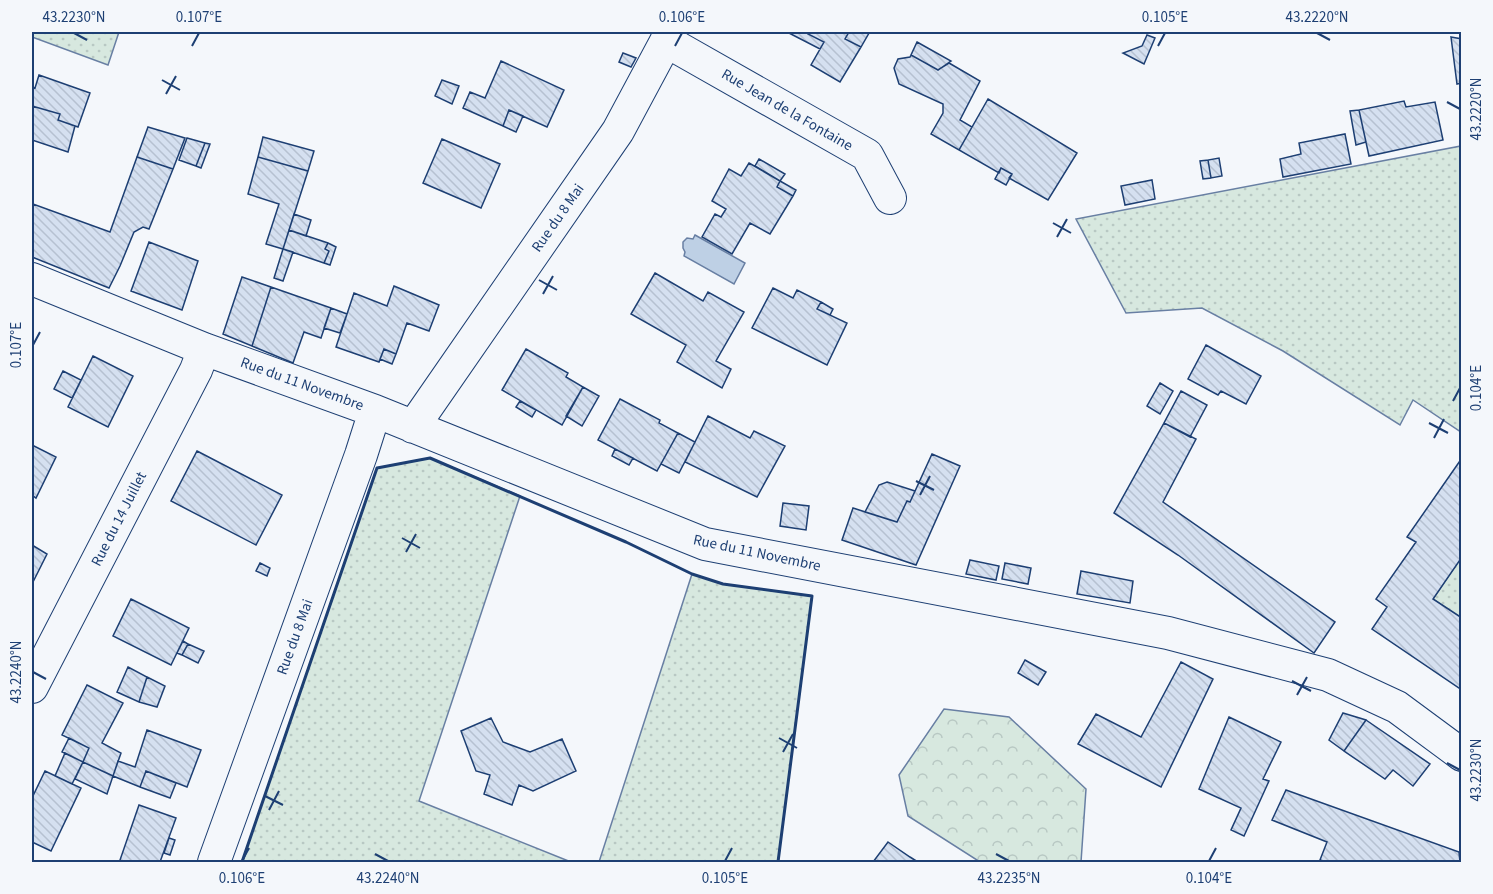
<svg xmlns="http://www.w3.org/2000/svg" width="1493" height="894" font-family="'Source Sans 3',sans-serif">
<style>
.grass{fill:url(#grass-dots);stroke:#687fa3;stroke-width:1.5}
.forest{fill:url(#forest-crowns);stroke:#687fa3;stroke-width:1.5}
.water{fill:#bed0e5;stroke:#687fa3;stroke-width:1.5}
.building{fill:url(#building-back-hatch);stroke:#1d3f73;stroke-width:1.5}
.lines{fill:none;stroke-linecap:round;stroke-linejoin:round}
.minor-casing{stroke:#1d3f73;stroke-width:34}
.minor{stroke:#f4f7fb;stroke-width:32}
.wall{stroke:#1d3f73;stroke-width:3}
.ticks{fill:none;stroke:#1d3f73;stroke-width:2}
.labels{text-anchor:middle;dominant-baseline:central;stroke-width:4.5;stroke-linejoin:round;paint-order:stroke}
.street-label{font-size:15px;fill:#1d3f73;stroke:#f4f7fb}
.neatline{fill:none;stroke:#1d3f73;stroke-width:2}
.ticks-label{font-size:15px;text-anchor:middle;fill:#1d3f73}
</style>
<defs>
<pattern id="grass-dots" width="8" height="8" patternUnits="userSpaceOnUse" patternTransform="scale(1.5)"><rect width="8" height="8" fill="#d7e8df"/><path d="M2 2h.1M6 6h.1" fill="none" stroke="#b8c8c3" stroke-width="1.8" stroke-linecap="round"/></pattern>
<pattern id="forest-crowns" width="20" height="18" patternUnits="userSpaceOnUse" patternTransform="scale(1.5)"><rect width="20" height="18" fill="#d7e8df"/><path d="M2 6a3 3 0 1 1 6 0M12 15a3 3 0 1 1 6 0" fill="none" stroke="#b8c8c3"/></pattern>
<pattern id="building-back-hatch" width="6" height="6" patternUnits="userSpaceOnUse" patternTransform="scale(1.5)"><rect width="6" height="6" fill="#d5e0f0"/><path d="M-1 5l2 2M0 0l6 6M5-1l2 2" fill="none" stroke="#b6c1d1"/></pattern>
</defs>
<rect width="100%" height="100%" fill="#f4f7fb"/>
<path class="grass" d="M32,32H119L108,65L32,37Z
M1461,146V432L1413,400L1400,425L1283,351L1202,308L1126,313L1076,219Z
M430,458L520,496L419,801L571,862H242L377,468Z
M1461,557V618L1433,599Z
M692,574L723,584L812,596L778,862H599Z"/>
<path class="forest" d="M944,709L1009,717L1086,789L1081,862H980L908,816L899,775Z"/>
<path class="water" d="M695,235L745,263L734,284L684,256L685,252L683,248V242L687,238L693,239Z"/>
<path class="building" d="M787,32H809L808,34L824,42L820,49Z
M809,32H849L845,39L861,47L840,82L811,65L824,42L808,34Z
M849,32H867L869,33L861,47L845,39Z
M1147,35L1155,38L1144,64L1123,53L1142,46Z
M1451,37L1462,39V83L1457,84Z
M917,42L951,61L938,70L911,55Z
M623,53L636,58L631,67L619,62Z
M911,55L938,70L949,63L980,81L960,120L972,127L959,150L931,134L943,113V104L899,84L894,68L898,59L910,57Z
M501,61L564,90L547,127L509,110L503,126L463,108L470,92L485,98Z
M39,75L90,93L78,127L58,120L60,114L32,106V87L35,88Z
M442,80L459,86L452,104L435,96Z
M988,99L1077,153L1048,200L1009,178L1012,174L1001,168L999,173L959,150Z
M1404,101L1406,107L1435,102L1443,140L1369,156L1359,110Z
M32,106L60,114L58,120L75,126L68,152L32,140Z
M509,110L523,116L516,132L503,126Z
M1359,110L1366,142L1356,145L1350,111Z
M148,127L185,138L173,169L137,157Z
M1345,134L1351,164L1283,177L1280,159L1301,154L1299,143Z
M263,137L314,151L308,171L258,157Z
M187,138L205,143L196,166L179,160Z
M442,139L500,164L481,208L423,183Z
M205,143L210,144L201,168L196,166Z
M137,157L173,169L149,229L143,227L134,232L120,266L109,288L32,257V209L33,204L110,232Z
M258,157L308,171L283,249L266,244L279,204L248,194Z
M1219,158L1222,176L1211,178L1208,160Z
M759,159L785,174L780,181L755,166Z
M1208,160L1211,178L1203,179L1200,161Z
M749,163L780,181L777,187L793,196L770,234L750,223L732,254L702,237L715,214L721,217L726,209L712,201L729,169L741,176Z
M1001,168L1012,174L1006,185L995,179Z
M1152,180L1155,199L1125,205L1121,186Z
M780,181L796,190L793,196L777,187Z
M294,214L311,220L306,236L289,230Z
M289,230L328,243L325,249L329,251L324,263L283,249Z
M149,242L198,261L182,310L131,291Z
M328,243L336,247L330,265L324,263L329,251L325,249Z
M283,249L293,252L283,281L274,278Z
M655,273L703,301L708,292L744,312L716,361L731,369L722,388L677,362L686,345L631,314Z
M242,277L271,287L252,346L223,334Z
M394,286L439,305L429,331L407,323L396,354L384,349L379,362L336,347L354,293L387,306Z
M271,287L331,308L321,338L304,332L293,363L252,346Z
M773,288L793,298L797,290L821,302L817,309L847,323L827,365L752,328Z
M821,302L833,309L830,315L817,309Z
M331,308L347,314L340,333L324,328Z
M1206,345L1261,376L1246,404L1221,391L1218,395L1188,379Z
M384,349L396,354L392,364L380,359Z
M526,349L568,373L566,377L583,387L562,425L502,390Z
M93,356L133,376L108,427L68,407Z
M63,371L81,380L72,398L54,389Z
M1160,383L1173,391L1160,414L1147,406Z
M583,387L599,396L582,426L566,416Z
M1181,391L1207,405L1190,437L1164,423Z
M620,399L660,420L659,423L678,433L657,471L598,440Z
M520,401L536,410L532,417L516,407Z
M708,416L750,438L754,431L785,446L757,497L685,462Z
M1164,423L1196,439L1163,502L1335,622L1314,653L1178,555L1114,513Z
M678,433L695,442L679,473L661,464Z
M32,445L56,457L36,498L32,495Z
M615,449L633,458L629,465L612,456Z
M197,451L282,495L256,545L171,501Z
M932,454L960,466L916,565L842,540L853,508L897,522L907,501L910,502Z
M1462,458V557L1433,599L1462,618V690L1372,629L1387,607L1376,599L1416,542L1407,537Z
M887,482L915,491L910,502L907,501L897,522L865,512L879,485Z
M783,503L809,506L806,530L780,526Z
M32,545L47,554L32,584Z
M970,560L999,566L996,580L966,574Z
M260,563L270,568L267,576L256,571Z
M1005,563L1031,568L1028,584L1002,579Z
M1081,571L1133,581L1130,603L1077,594Z
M131,599L189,628L171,665L113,636Z
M183,641L188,644L182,655L177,653Z
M188,644L204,651L198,663L182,655Z
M1025,660L1046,672L1038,685L1018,673Z
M1181,662L1213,679L1161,787L1078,744L1096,714L1141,737Z
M128,667L147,677L139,702L117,692Z
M147,677L165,686L157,707L139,702Z
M87,685L123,703L102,743L121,753L113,776L83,762L89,748L62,735Z
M1343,713L1366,720L1344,751L1329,740Z
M1229,717L1281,742L1263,779L1269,781L1244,836L1231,830L1241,808L1199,789Z
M491,718L503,742L530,752L562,739L576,771L533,791L519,785L512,805L484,794L490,775L476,771L461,731Z
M1366,720L1430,764L1413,786L1393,770L1385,779L1344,751Z
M147,730L201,750L187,787L146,771L140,787L113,776L118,761L135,767Z
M69,738L89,748L83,762L62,752Z
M65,753L83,762L72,784L55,776Z
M83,762L113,776L107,794L75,779Z
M45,771L81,788L51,851L32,842V798Z
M146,771L176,783L170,798L140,787Z
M1286,790L1459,852L1460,862H1327L1320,860L1327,842L1272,820Z
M139,805L176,818L160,862H124L120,860Z
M169,838L175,840L170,855L164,853Z
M888,842L910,857L918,862H873Z"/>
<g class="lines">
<g class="minor-casing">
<path id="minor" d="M666,41L867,155L890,198
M32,279L204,349L375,411L705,544L1168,633L1328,675L1397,707L1462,755
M413,427L618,131L671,32
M32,687L196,370L204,349
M214,862L361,455L375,411"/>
</g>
<use href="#minor" class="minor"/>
<path class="wall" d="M242,862L377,468L430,458L626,542L692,574L723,584L812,596L778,862"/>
</g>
<path class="ticks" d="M74,33L87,40M1317,33L1330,40M192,46L199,33M675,46L682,33M1158,46L1165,33M162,80L180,90M166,94L176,76M1447,102L1460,109M1053,223L1071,233M1057,237L1067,219M539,280L557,290M543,294L553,276M33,345L40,332M1453,401L1460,388M1429,423L1448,433M1434,438L1444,419M916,481L934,490M920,495L930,476M402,538L420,548M406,552L416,534M33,672L46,679M1292,681L1311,691M1297,695L1307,677M779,738L797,748M783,752L793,734M1447,763L1460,770M265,796L283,805M269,810L279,791M375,854L388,861M996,854L1009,861M242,861L249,848M725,861L732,848M1209,861L1216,848"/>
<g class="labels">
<g class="street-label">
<text transform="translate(787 110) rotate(30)">Rue Jean de la Fontaine</text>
<text transform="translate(558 218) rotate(-55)">Rue du 8 Mai</text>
<text transform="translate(302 384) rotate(20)">Rue du 11 Novembre</text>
<text transform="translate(119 519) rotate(-63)">Rue du 14 Juillet</text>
<text transform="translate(757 553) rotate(12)">Rue du 11 Novembre</text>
<text transform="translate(295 637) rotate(-70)">Rue du 8 Mai</text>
</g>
</g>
<rect width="1493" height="894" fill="none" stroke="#f4f7fb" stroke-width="66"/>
<rect x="33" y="33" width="1427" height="828" class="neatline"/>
<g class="ticks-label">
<text x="74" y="22">43.2230°N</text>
<text x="199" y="22">0.107°E</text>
<text x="682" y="22">0.106°E</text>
<text x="1165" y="22">0.105°E</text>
<text x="1317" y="22">43.2220°N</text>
<text transform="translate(1476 109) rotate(-90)" y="5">43.2220°N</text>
<text transform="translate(16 345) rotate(-90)" y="5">0.107°E</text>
<text transform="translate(1476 388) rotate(-90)" y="5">0.104°E</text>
<text transform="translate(16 672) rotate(-90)" y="5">43.2240°N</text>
<text transform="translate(1476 770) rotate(-90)" y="5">43.2230°N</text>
<text x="242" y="883">0.106°E</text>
<text x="388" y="883">43.2240°N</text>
<text x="725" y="883">0.105°E</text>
<text x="1009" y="883">43.2235°N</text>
<text x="1209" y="883">0.104°E</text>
</g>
</svg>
